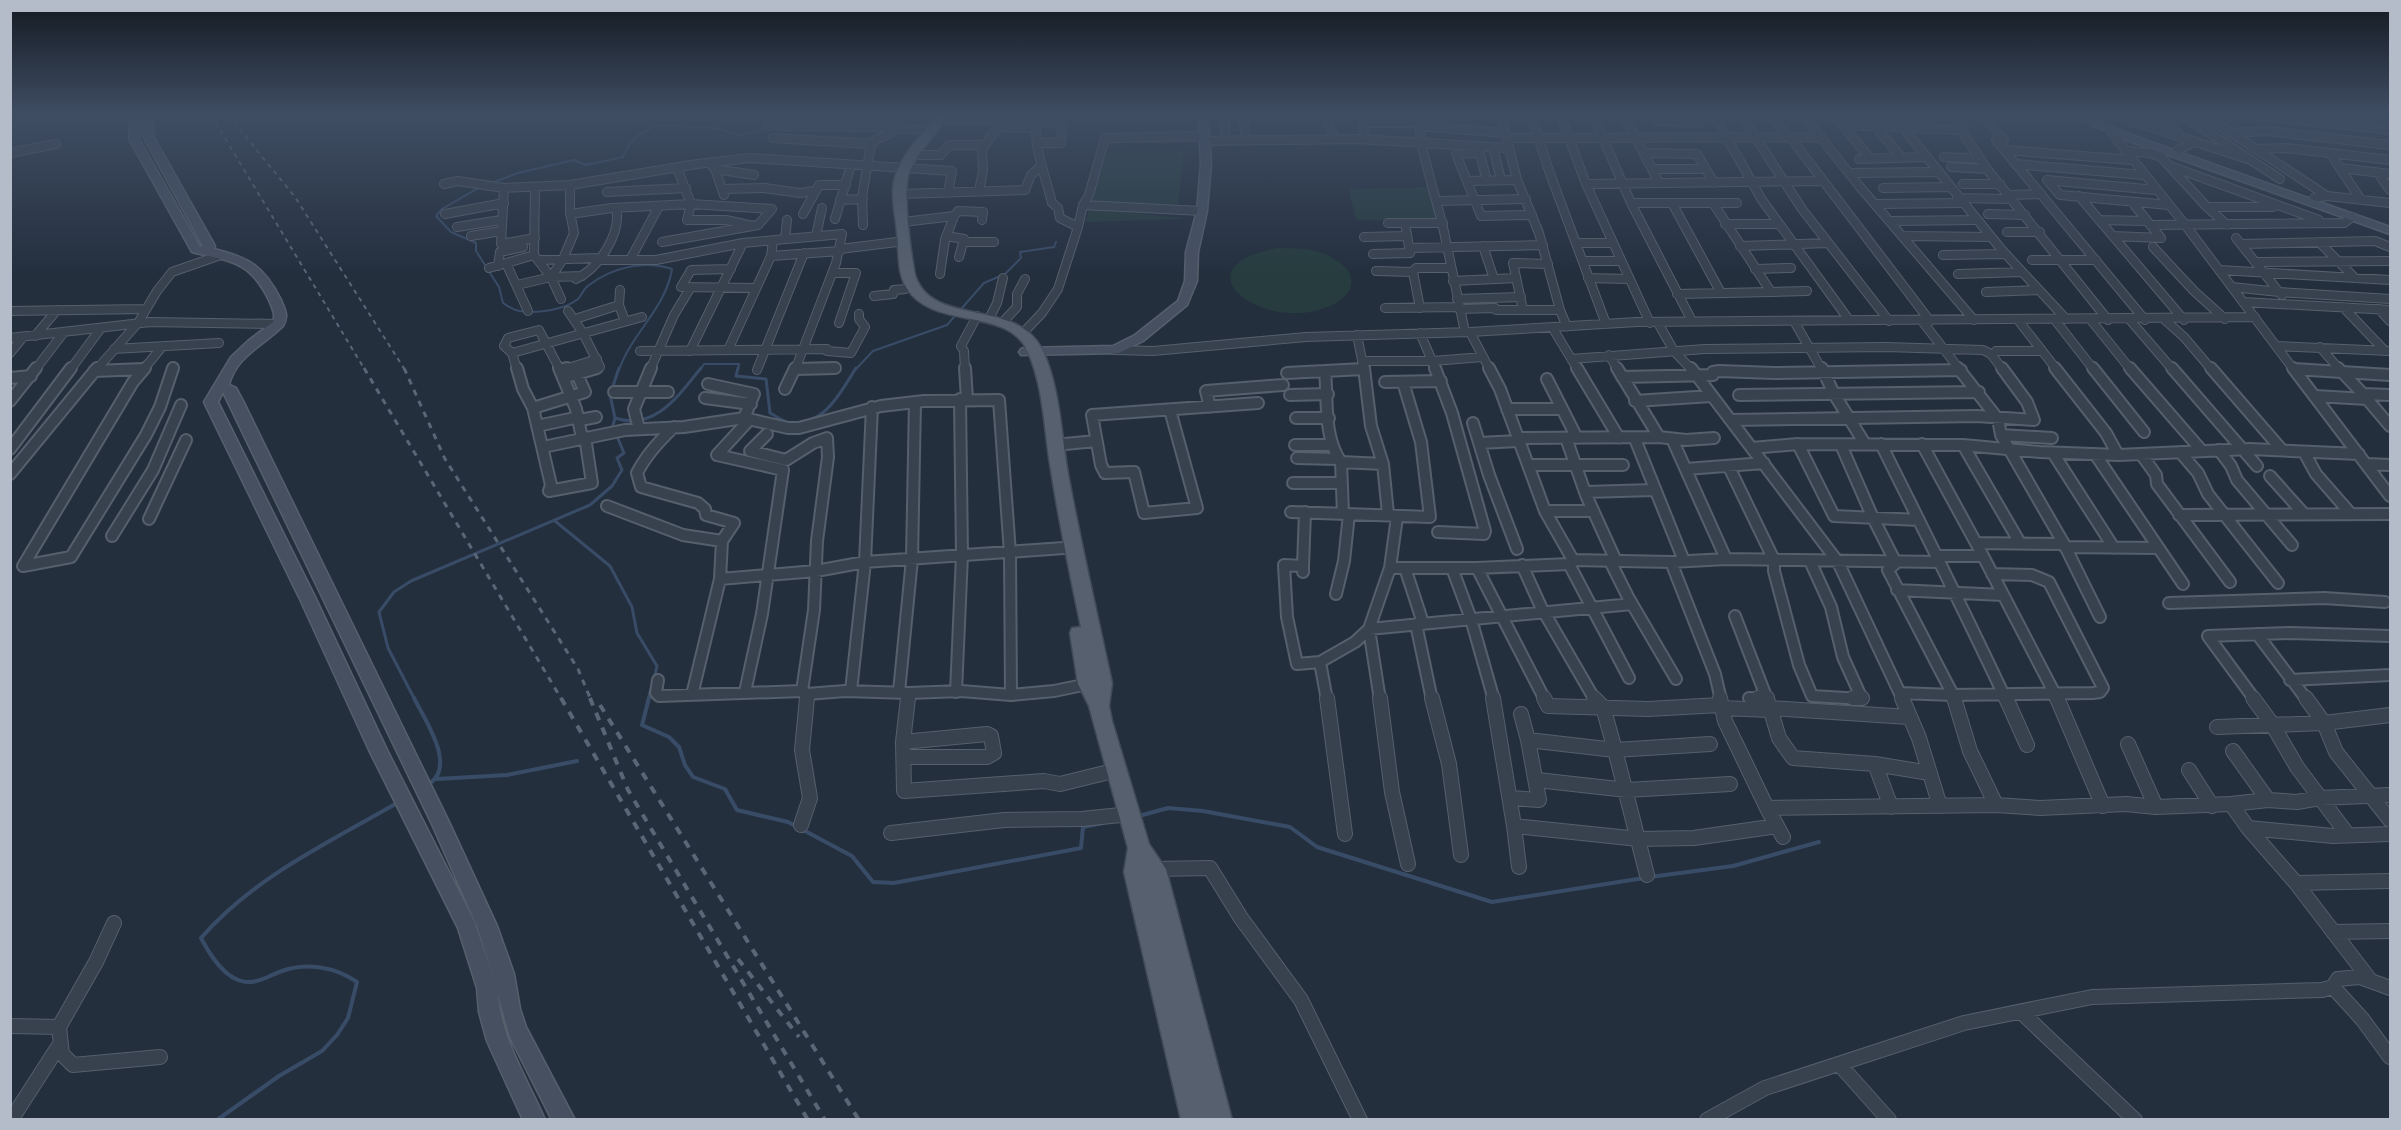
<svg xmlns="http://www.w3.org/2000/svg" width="2401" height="1130" font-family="Lato,sans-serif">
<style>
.green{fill:#263c3f}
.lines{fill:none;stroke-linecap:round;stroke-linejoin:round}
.stream-far2{stroke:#394c67;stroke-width:2}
.stream-far1{stroke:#394c67;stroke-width:3}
.stream{stroke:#394c67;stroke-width:4}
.street-far2-casing{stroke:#565f6c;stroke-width:10}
.street-far1-casing{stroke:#565f6c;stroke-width:14}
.street-casing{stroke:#565f6c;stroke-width:16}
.secondary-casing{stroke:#565f6c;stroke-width:3}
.primary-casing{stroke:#414a57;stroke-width:3}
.street-far2{stroke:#38414e;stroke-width:8}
.street-far1{stroke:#38414e;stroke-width:10}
.street{stroke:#38414e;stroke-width:14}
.secondary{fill:#465061;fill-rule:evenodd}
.primary{fill:#56606e;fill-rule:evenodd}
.rail-far2{stroke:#5a6575;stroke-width:2;stroke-dasharray:4.5 4.5;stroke-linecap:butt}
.rail-far1{stroke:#5a6575;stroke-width:3;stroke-dasharray:6 6;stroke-linecap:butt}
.rail{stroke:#5a6575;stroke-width:4;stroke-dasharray:8 8;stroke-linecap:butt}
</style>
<rect width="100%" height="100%" fill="#242f3e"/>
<path class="green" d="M1184,150L1178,204L1092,203L1107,152Z
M1428,187L1439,221L1356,220L1349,189Z
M1089,209L1182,218V219L1086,222Z
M1278,248C1296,248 1315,248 1331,257C1365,274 1353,300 1322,309C1258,330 1177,266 1278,248Z"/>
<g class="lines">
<path class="stream-far2" d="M489,184L518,173L574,160L586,165L623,157L630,143L639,135L658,125L715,128L740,135L758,131L778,115
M480,187L442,209L436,216L451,232L476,243V251L499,287L503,303C508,306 513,310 520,311C535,314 565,310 578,299C582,295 583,289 589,285C613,267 644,260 672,269C666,308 631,334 619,370
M700,370L704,364H739L738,370
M855,370L873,351L947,325L984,283L1005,274L1021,258L1020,252L1054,247L1056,242"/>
<path class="stream-far1" d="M738,368L736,376L766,379L770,413C776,416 785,423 791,423C826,424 840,393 856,368
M615,418C655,431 678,396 701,368
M612,429L615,418L610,395L619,368
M555,521L610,566L632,607L637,633L657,666L654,679
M415,700L388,648L379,612L394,592L411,581L590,505L612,486L622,470L617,458L624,453L616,434
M648,700L652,685"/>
<path class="stream" d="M414,698C425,720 457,766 429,784
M649,698L642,725L669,737L679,747L685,765L693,777L725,789L737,810L788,822L852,856L873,882L894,883L1081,848L1083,827L1103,823
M437,779L507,775L577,761
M1139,816L1168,808L1203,811L1290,827L1317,847L1492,902L1644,878
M1650,877L1733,866L1819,842
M217,1120L279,1076L322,1051L337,1035L348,1018L357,982C335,967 307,962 282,971C270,975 259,983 246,982C225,980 210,955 201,938C254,877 328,843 397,803"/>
<g class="street-far2-casing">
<path id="street-far2" d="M1225,115V134
M1242,115L1246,138
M1326,115L1334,139
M1501,115L1517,180L1539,233L1560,310L1567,327
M1531,115L1549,171L1606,324
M1560,115L1568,136
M1593,115L1631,203L1692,321
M1624,115L1659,183
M1714,115L1762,200L1849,320
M1741,115L1802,209L1889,321
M1771,115L1787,137
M1803,115L1860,187L1974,320
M1834,115L1870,158
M1893,115L2001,249L2066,319
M1923,115L1933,128
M1954,115L1964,127L1963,133L1987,169L2108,320
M1982,115L2004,140H1996L2145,320
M2152,115L2178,133
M2182,115L2280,179
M2252,115L2390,130
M1242,117L1258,115
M2207,117L2327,196
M2207,118L2233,115
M931,120H1001
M1658,121L1700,122
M2132,121L2251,160
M1036,123L1062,122L1061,143H1037
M1843,125L1964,130
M1874,125L1901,157
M767,126L886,127L923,130
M1419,126L1422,148L1443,227L1465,332
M999,127L1035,128
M2107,127L2183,222L2294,370
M2230,133L2267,131L2390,145
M1790,137L1930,321
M773,138L871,144C879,135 889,137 897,128
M1506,138L1821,137
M1569,138L1586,184L1650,323
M1366,139L1363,123H1417L1419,126L1505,133
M1205,141L1357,139L1509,148
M1478,146L1487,181
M1493,147L1501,180
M2255,149L2286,148L2390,160
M2005,150L2132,160
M2178,150L2194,142
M2125,151L2151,153L2161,157L2207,207L2227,225
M10,153L56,144
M1478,153L1456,154L1481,216L1532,215
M1645,153L1697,154L1714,183
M2330,153L2361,200
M915,155H941L949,145H984
M1944,157L1980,159
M1859,159L1925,157
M709,163L715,169L724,195
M2015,164L2144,175
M2170,166L2319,220
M1951,167L1987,169
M677,168L691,204L687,220H726L753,226
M2341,168L2390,174
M715,169L754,175
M1652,169H1706
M1850,173L1937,172
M2378,173L2390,190
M1468,181L1517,180
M444,184L458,181L504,188L570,185L697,164L750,158L952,171L948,193
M1586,184L1822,181
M1963,184H2000
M504,188L501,244L535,238
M1883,188L1950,187
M722,189L764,188L800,193L814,191
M2156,190L2047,180L2060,195L2169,205
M979,191L983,171L982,149L1006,115
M607,192L686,188
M901,194L1025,190L1031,175L1042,165
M2010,195L2041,194
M2079,196L2184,320
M1957,198L2013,199
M2314,198L2327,196L2390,203
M840,200L863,199
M1438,201L1526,199
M1631,203H1737
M1672,203L1721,293
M1876,204L1961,203
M1083,205L1089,195L1105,138L1204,136
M2207,207H2273
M445,214L504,203
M570,214L612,208L691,204L772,209
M803,214L819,185H846
M1988,214L2025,215
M835,219L851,165
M2099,220L2147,221
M1890,221L1975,220
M903,222L954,216L958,211L983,212L982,220
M1388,223H1443
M1725,224H1778
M863,225L862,197L871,144
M2150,225L2344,223L2352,217
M457,227L501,220
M1078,227L1083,205L1202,211
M2007,232H2040
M471,236L501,231
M816,236L822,208
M946,236L964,239L959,257
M1904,236L1991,237
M2113,236L2161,238L2132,202
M1364,237L1407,236
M2236,238L2279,292L2390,299
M785,239L787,220
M662,242L758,225L772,209
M965,242H994
M2319,242L2355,278
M1576,243H1613
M2242,244L2375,241L2390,247
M1483,246L1494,279
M1740,246L1828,243
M2153,247L2194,291L2225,319
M1409,248L1543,245
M840,249L905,241
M1373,254L1410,253L1405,223
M534,255L535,188
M1943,255L2005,254
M771,256L840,251
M538,260L599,258L600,260H656L743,243L842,234L836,263L795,370
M630,260L659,206
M2032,260H2096
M1583,261H1621
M2255,262L2390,261
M506,263L528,311
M498,266L500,252L523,247
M489,268L534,255L551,277L561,299
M731,269L691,270L681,287L755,288
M1755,269L1791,268
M2220,270L2390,280
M1376,271L1413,272L1416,268H1451
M1413,272L1420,308
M832,273H856L839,323
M940,274L945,240L954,216
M1958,274L2022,272
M551,277L563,259L574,233L570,212V185
M1588,278L1629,279
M576,279C599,268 622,233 616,208
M1453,281L1516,278
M517,285L551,277L582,276
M2232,287L2279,292L2282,295
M620,290L619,305L625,321
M1771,292L1807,291
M1986,292L2039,290
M1677,294L1771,292L1713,203
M874,296L893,294L894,290L905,289
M1457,299L1521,297
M2243,302L2390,310
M2343,307L2385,351
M1385,308L1458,307
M1459,309L1495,308
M2379,309L2390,321
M1496,310H1560
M1523,310L1513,263L1548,264
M10,311L145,309
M568,311L583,333L600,367L592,370
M575,319L619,305
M989,319L997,303L1003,278
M2018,320L2057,370
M2055,320L2094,370
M2091,320L2131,370
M2130,320L2173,370
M2165,320L2184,337L2212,370
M1794,321L1822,370
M1922,321L1960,370
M1002,323L1017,307V294L1025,279
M1658,323L1674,351L1692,370
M1552,327L1578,370
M1470,332L1490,370
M1023,333L1042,313L1058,289L1078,227L1060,218L1058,208L1052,203C1045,173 1032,146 1037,115
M1420,333L1436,370
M1357,335L1364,370
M35,336L57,310
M10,338L150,322L278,324
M2276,346L2390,351
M2320,347L2340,370
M114,349L219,343
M728,350L771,256L773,241
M1115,350L1153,351L1306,337L1470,332L1637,322L2255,317
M640,351L827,349V351L851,353L865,327L859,319V314
M690,351L743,243
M1996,351H2042
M10,353L23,337
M512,353L642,317
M1609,355L1618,370
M1571,359L1705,349L1886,347L1983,350L1991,354L2003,370
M1362,361H1433L1483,357
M796,369L836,368
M2294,369L2302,370
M35,370L64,332
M70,370L101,328
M96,370L138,323L157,291L172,272L218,256
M131,370L144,369
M143,370L161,348
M172,370L173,367
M517,370L512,353L504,346L508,338L539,330L560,370
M562,370L597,359
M650,370L674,315L691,287
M757,370L804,253
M965,370L964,351L961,346L977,316
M1353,370L1363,369"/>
</g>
<g class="street-far1-casing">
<path id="street-far1" d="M517,368L523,389L533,408L551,485L549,491L592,483L585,437
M559,368L576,409L582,438
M965,368L967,399
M1364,368L1371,426L1383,464L1388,514
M1435,368L1452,413L1485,531L1484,534L1438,532
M1489,368L1500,389L1545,511L1573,560
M1577,368L1619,438
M1617,368L1659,437L1686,440L1714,438
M1691,368L1838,562L1903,700
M1822,368L1834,394L1865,444
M2055,368L2106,433L2118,455
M2093,368L2144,432
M2130,368L2202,451
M2172,368L2257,466
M2211,368L2282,450
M2293,368L2390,496
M2338,368L2342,372
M796,369L835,368
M2294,369L2342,372
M560,370L567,368
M94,371L144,369
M1325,371C1328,401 1323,436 1341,462L1383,464
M1287,373L1363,369
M1622,377L1713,375V372L1719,371L1774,373L1961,370
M10,378L31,376
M563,378L597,368
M1547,379L1577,438
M1385,382L1441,381
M708,384L754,394L744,418
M785,389L795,368
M614,392H668
M2363,394L2342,372L2390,375
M1290,395L1328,394
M1739,395L1979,392
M2315,396L2367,399L2363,394L2390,395
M705,398L751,404
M2367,399L2390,426
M10,401L36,368
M1635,401L1711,396
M1210,407L1206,391L1283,385
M533,408L585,392L577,374
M1507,409H1562
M1170,410L1197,508L1144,513L1134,472L1105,473L1101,465L1092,415L1258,403
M1296,418H1329
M580,420L596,417
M1731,420L1977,416L2034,420L2027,402L2002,368
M1473,423L1489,475L1517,549
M537,426L579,417
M674,427C659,441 646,455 637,473L641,487L698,503L705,509L706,515L734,523L722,541L720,579L692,695
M639,429L634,409L651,368
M767,434L750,451L786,460L813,443L827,438L828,457L817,541L814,610L802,691
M2001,435L2052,438
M1517,438L1659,437
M1566,438L1586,495L1616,561
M1635,439L1684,561
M1673,441L1726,559
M1479,443L1518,441
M1881,444C1923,529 1966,614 2006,700
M1922,444L1976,543
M1055,445L1096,441
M1295,445H1331
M1841,445L1873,518L1896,563L1888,570L1953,695L1900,693
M1963,445L2020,543
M543,447L625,430L684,427L744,418L788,428H799L881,406L924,401L999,400L1010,553L1011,695
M1752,448L1798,444
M10,449L71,368
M2219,450L2231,466L2237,480L2292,545
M2180,452L2198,473L2208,494L2278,583
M2304,452L2316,474L2351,514
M2053,453L2114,548
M2095,454L2183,584
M2141,454L2156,475L2157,484L2230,582
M717,455L783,470L762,614L745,692
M717,455L750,419
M1297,458L1337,459
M1341,462L1343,514
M2366,464L2390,465
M1528,465H1623
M1729,467L1774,560V571L1799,665L1812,696L1862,699L1843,657L1831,607L1810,561
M1686,469L1764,463
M10,474L97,368
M2270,476L2304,514
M1293,483H1342
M1585,492L1654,490
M607,506L683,535L722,541
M1545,511H1593
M1291,512L1430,517L1421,442L1403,382
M2179,515L2390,514
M149,519L186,440
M1919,520L1834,516L1798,444L1963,445L2040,452L2118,455L2250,449L2359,454
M112,536L153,470L181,405
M2064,544L2100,617
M2065,547L2158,548
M1937,556H1983L1976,543L2064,544L2001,435L1998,419L1958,368
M1983,556L2058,700
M1610,561L1628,597L1676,679
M1671,562L1715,674L1721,700
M1569,564L1629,678
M1522,565L1541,607L1595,700
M23,566L71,557L146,435L160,407L173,368
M23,566L133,382L145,368
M1303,566L1305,512
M1390,568H1477L1569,564L1573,560L1671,562L1726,559L1939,562
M1405,568L1423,623
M1452,568L1471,619L1494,700
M1477,568L1545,700
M1303,572V566L1284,565L1287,617L1297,664L1320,662L1355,642L1369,629L1390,568L1397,517
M720,579L816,571L865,562L1064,548
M1897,590L2003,595
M1336,594L1344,561L1349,514
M2169,603L2324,598L2385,602
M1735,616L1767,699L1749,698
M1416,624L1432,700
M2257,634L2307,700
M2208,636L2255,700
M2208,636L2290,633L2390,636
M1320,662L1327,700
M658,680L656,693L659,696L802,691L807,694L845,691L909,693L961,691L1011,695L1054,691L1088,684
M2290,680L2390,675
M851,691L865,562L872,407
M899,692L912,559L915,402
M956,692L962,555L960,399
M806,700L807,694
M908,700L909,693
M1380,700L1369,629L1632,604
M1954,700L1953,695L2093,693L2100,692L2103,688L2049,582L2032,575L1992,574"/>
</g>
<g class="street-casing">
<path id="street" d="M908,698L903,742L904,791L1044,781L1060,784L1117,770
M1327,698L1345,834
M1380,698L1392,792L1408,864
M1432,698L1449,764L1461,855
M1493,698L1514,826L1639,839L1694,838L1777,826L1767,808L1996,805L2040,808L2126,804L2156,807L2231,804L2248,828L2333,836L2390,834
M1544,698L1548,706L1648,709L1720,705
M1594,698L1603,707L1615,750L1710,744
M1720,698L1725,721L1767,808
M1758,698H1767
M1853,698H1862
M1902,698L1919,738L1940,806
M1954,698L1970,751L1996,805
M2006,698L2027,745
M2057,698L2103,806
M2253,698L2272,724L2297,767L2348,835
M2306,698L2324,723L2336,752L2390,820
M1767,699L1770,708L1909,717
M1722,708L1770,710
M1770,708L1779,738L1793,758L1875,764L1930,773
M1521,714L1528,740
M2217,727L2324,723L2390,715
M903,742L987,734L991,736L994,753L987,757H904
M2128,744L2156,807
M2233,751L2268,800
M1875,764L1891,807
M2189,770L2212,806
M1537,780L1627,790L1730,784
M1511,798L1539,800L1528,740L1615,750L1647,875
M2231,804L2268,800L2297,802L2320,798L2390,795
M801,825L810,798L802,750L807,698
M1514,826L1519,867
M1777,826L1783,837
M2248,828L2296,883L2390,881
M891,833L1004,820L1082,819L1130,814
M1154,869L1210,868L1241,918L1301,1000L1360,1120
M2296,883L2370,980
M2333,932L2390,931
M2333,987L2363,1020L2390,1057
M2021,1012L2135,1120
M10,1026L59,1027L62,1054L73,1065L160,1057
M59,1027L96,962L114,923
M1839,1064L1889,1120
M11,1120L58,1047
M1707,1120L1765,1088L1964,1023L2092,997L2322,990L2333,987L2338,979L2360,977L2390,988"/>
</g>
<g class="secondary-casing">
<path id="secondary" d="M131,115H141L139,139L200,247L203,246L143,136L144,115H154L153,136L215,246L214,249C250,258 264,266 281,300C285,310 289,316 283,326C263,346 236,356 229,385L236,388L244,403L449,822L497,926L514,974L520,1009L526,1027L575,1120H552L510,1037L498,995C502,1041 527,1078 545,1120H523L487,1041L479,1012L477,988L458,928L369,750L299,597L204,402L231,357L248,341L273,322C276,314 272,308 269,300C249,260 231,262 192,252L129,139ZM223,392L431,822L477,926L496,985L474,921L387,750L315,597L218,402Z
M1198,115H1208L1211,163L1207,211L1198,252L1197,281L1187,305L1143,341L1119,353L1021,355L1019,352L1021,349L1025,348L1113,346L1135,335L1178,301L1185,281L1186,252L1197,211L1201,163Z
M2069,115H2083L2134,136L2390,227V234L2126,140Z"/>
</g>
<g class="primary-casing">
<path id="primary" d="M938,115H950C936,134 918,151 909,173C902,191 911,254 915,275C932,328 1015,297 1042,349C1060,387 1061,433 1068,474C1081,544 1097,613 1112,683L1109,706L1112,721L1149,844L1166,869L1232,1120H1181L1124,872L1128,848L1089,706L1078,684L1070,633L1072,628L1081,627C1070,575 1059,522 1051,470C1044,431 1044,386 1027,350C1006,306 932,331 906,287C897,272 899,251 897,233C896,218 892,203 893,188C895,161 921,135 938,115Z"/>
</g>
<use href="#street-far2" class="street-far2"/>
<use href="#street-far1" class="street-far1"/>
<use href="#street" class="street"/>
<use href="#secondary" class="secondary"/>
<use href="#primary" class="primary"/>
<path class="rail-far2" d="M211,115L365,370
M228,115L295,197L405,370"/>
<path class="rail-far1" d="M364,368L562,700
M404,368L445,459L578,669L591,700"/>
<path class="rail" d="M561,698L808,1120
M590,698L628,790L825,1120
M600,705L859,1120
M738,959L799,1037"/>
</g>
<linearGradient id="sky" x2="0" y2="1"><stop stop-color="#141a22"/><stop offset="0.42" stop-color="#3f4d63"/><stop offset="1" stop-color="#3f4d63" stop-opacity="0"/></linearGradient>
<rect width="2401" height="273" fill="url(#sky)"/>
<rect width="2401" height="1130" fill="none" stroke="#b4bcc9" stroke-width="24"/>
</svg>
